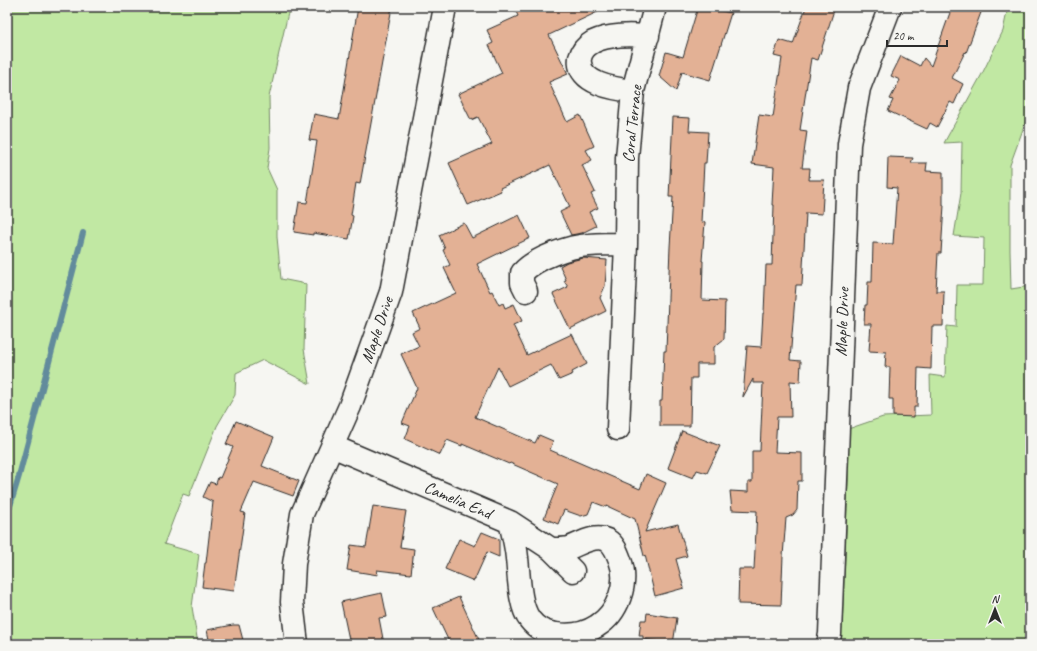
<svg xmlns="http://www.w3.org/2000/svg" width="1037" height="651" font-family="Caveat,sans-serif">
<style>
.green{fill:#c1e8a3;stroke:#768a67}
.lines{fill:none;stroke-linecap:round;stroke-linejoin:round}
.stream{stroke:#628b9c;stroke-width:6}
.building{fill:#e3b195;stroke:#2b2b2b}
.minor-casing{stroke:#2b2b2b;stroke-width:25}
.minor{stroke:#f6f6f2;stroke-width:22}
.labels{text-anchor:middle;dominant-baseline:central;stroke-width:3;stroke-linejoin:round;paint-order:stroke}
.street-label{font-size:17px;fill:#2b2b2b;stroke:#f6f6f2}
</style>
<rect width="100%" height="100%" fill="#f6f6f2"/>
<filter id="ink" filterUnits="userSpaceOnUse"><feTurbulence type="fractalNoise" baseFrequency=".025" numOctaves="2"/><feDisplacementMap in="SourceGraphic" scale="8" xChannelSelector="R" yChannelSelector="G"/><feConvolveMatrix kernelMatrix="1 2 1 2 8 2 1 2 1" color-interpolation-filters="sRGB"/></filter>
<g filter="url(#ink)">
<path class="green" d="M7,7H315L288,13L269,97L270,148L267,168L277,190V237L281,279L306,284L304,349L310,384L263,360L236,373L235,395L217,426L189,496L183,494L164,544L199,554L192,607L198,644H7Z
M1008,7H1030V110L1010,165V251L1011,289L1030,286V644H838L842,627L848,481V429L883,417L931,415L930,375L945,377L947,326L956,327L957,285H983L984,238L954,236L961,193L962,142L944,143L982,74L1003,31Z"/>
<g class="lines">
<path class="stream" d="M7,516L19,476L83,233"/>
</g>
<path class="building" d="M358,7H392L360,184L356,183L351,215L353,216L349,239L313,233V235L294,232L299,202L307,203L317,141L309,140L314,114L339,119Z
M514,7H608L549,35L568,74L549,82L567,122L580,115L594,146L586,150L592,160L582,165L595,192L591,194L598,208L589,212L596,226L582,233L571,235L560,212L570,207L550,165L500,188L501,191L468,205L449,163L492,144L478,117L471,120L458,94L502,73L489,45L493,43L487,30L518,16Z
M698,7H718L717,10L731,13L710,80L682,72L676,91L659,76L666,52L683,57Z
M806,7H835L818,60L811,58L800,130L807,131L802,168H810L809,180H824L822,214L806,213L802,285H796L790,360L801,361L800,382L790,381L791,417H777L775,452L802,453V481H798L797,510L793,515L786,518L783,556L781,605L738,604L739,569H754L757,511L732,510L730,491L748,492V482H752V451H760L763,383H753V379L743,397L747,346L761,347L763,313H764L766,265H772L774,205H772L774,167L752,164L759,115L773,117L782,58L774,56L779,40L793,44Z
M952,7H983L966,53L965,52L952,78L963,84L954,104L950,102L937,127L930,123L927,129L888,111L893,100L890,99L900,80L891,76L901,56L920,66L924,58L931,66Z
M673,117L690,118L689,131L708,132L706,163H704L701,222H705L702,261H703L702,300L725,301L724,339L714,347V364H697V378H691L690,426H660V401H662L664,351H666L670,247L673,197H669Z
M888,157L913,158L911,163H927L926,171L943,172V205H944L941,253H938L936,291H944L943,326H932L931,369L918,368L917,407H914V417L893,416V399H889L890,367H885L886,352L869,351L871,324H864L865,305H867L868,282H872L873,243L893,244L897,188L887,187Z
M519,215L530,238L477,264L490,292L492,291L499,305L503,303L505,308L514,304L522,321L513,325L527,355L572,334L587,364L572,372L573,374L559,380L551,365L508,386L498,367L475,417L535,443L539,435L553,441L550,450L640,489L646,474L666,483L645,532L678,524L687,556L676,559L684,588L655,596L645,555L644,556L635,519L607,506L606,507L593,502L588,514L581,516L564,510L558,524L544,518L558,484L510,463L509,464L462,444V446L447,440L440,455L405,439L410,426L402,423L417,388L401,354L419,346L412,332L420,328L413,313L456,293L444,268L450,265L443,250L445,249L439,235L464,223L472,238Z
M583,258L607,260L605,286L600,298L606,311L570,329L553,294L568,287L564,281L566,280L560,266L567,262Z
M236,421L274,437L262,466L299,481L293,496L254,482L241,512L245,513L234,591L202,587L205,563H206L213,502L203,497L210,482L216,484L218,477L220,478L233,447L226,444Z
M682,431L720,446L707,473L697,470L693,478L668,468Z
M373,506L406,511L400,547L414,549L411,574L377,570L378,575L347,570L351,545L366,547Z
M482,532L499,539V557L487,552L474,581L445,569L459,539L475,546Z
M382,593L387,617L379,618L384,644H350L341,602Z
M459,597L481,644H450L433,608Z
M647,613L677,618L673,644L643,639V636H639L641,620H646Z
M233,625H239L244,644H210L207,630Z"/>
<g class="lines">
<g class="minor-casing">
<path id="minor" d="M633,91C616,89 576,84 580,58C582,50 586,46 593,42C609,34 631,35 648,36
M526,291L522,283V273C535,258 570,246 589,245C602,244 614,244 626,244
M618,429L626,244L627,158L633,91L655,7
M332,446L510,522L551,549L573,571
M510,522C513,534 516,546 517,558C519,575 519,606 530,620C536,628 546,633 556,634C570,636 585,634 597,626C618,613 629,583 620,560C617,552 614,544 607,540C595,534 580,544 569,548C563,549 557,549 551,549
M297,644L292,602L294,564L302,514L350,406L391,292L445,7
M828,644L830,634L849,144L859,88L890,7"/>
</g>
<use href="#minor" class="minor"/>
</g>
</g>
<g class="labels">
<g class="street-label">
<text transform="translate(632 124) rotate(-84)">Coral Terrace</text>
<text transform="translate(842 322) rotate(-88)">Maple Drive</text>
<text transform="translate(377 330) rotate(-71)">Maple Drive</text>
<text transform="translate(458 500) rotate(23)">Camelia End</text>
</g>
</g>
<rect width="1037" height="651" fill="none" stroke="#f6f6f2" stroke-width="24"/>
<rect x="12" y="12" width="1013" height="627" fill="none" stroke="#2b2b2b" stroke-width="1.5" filter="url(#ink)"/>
<g transform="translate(995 609)" stroke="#f6f6f2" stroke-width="3" paint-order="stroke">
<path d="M0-3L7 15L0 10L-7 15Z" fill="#2b2b2b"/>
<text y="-6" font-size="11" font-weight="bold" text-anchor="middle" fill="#2b2b2b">N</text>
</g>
<path d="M887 40v6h60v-6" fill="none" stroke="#2b2b2b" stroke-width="2"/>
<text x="893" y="40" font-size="12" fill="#2b2b2b" stroke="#f6f6f2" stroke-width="3" paint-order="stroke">20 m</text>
</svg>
